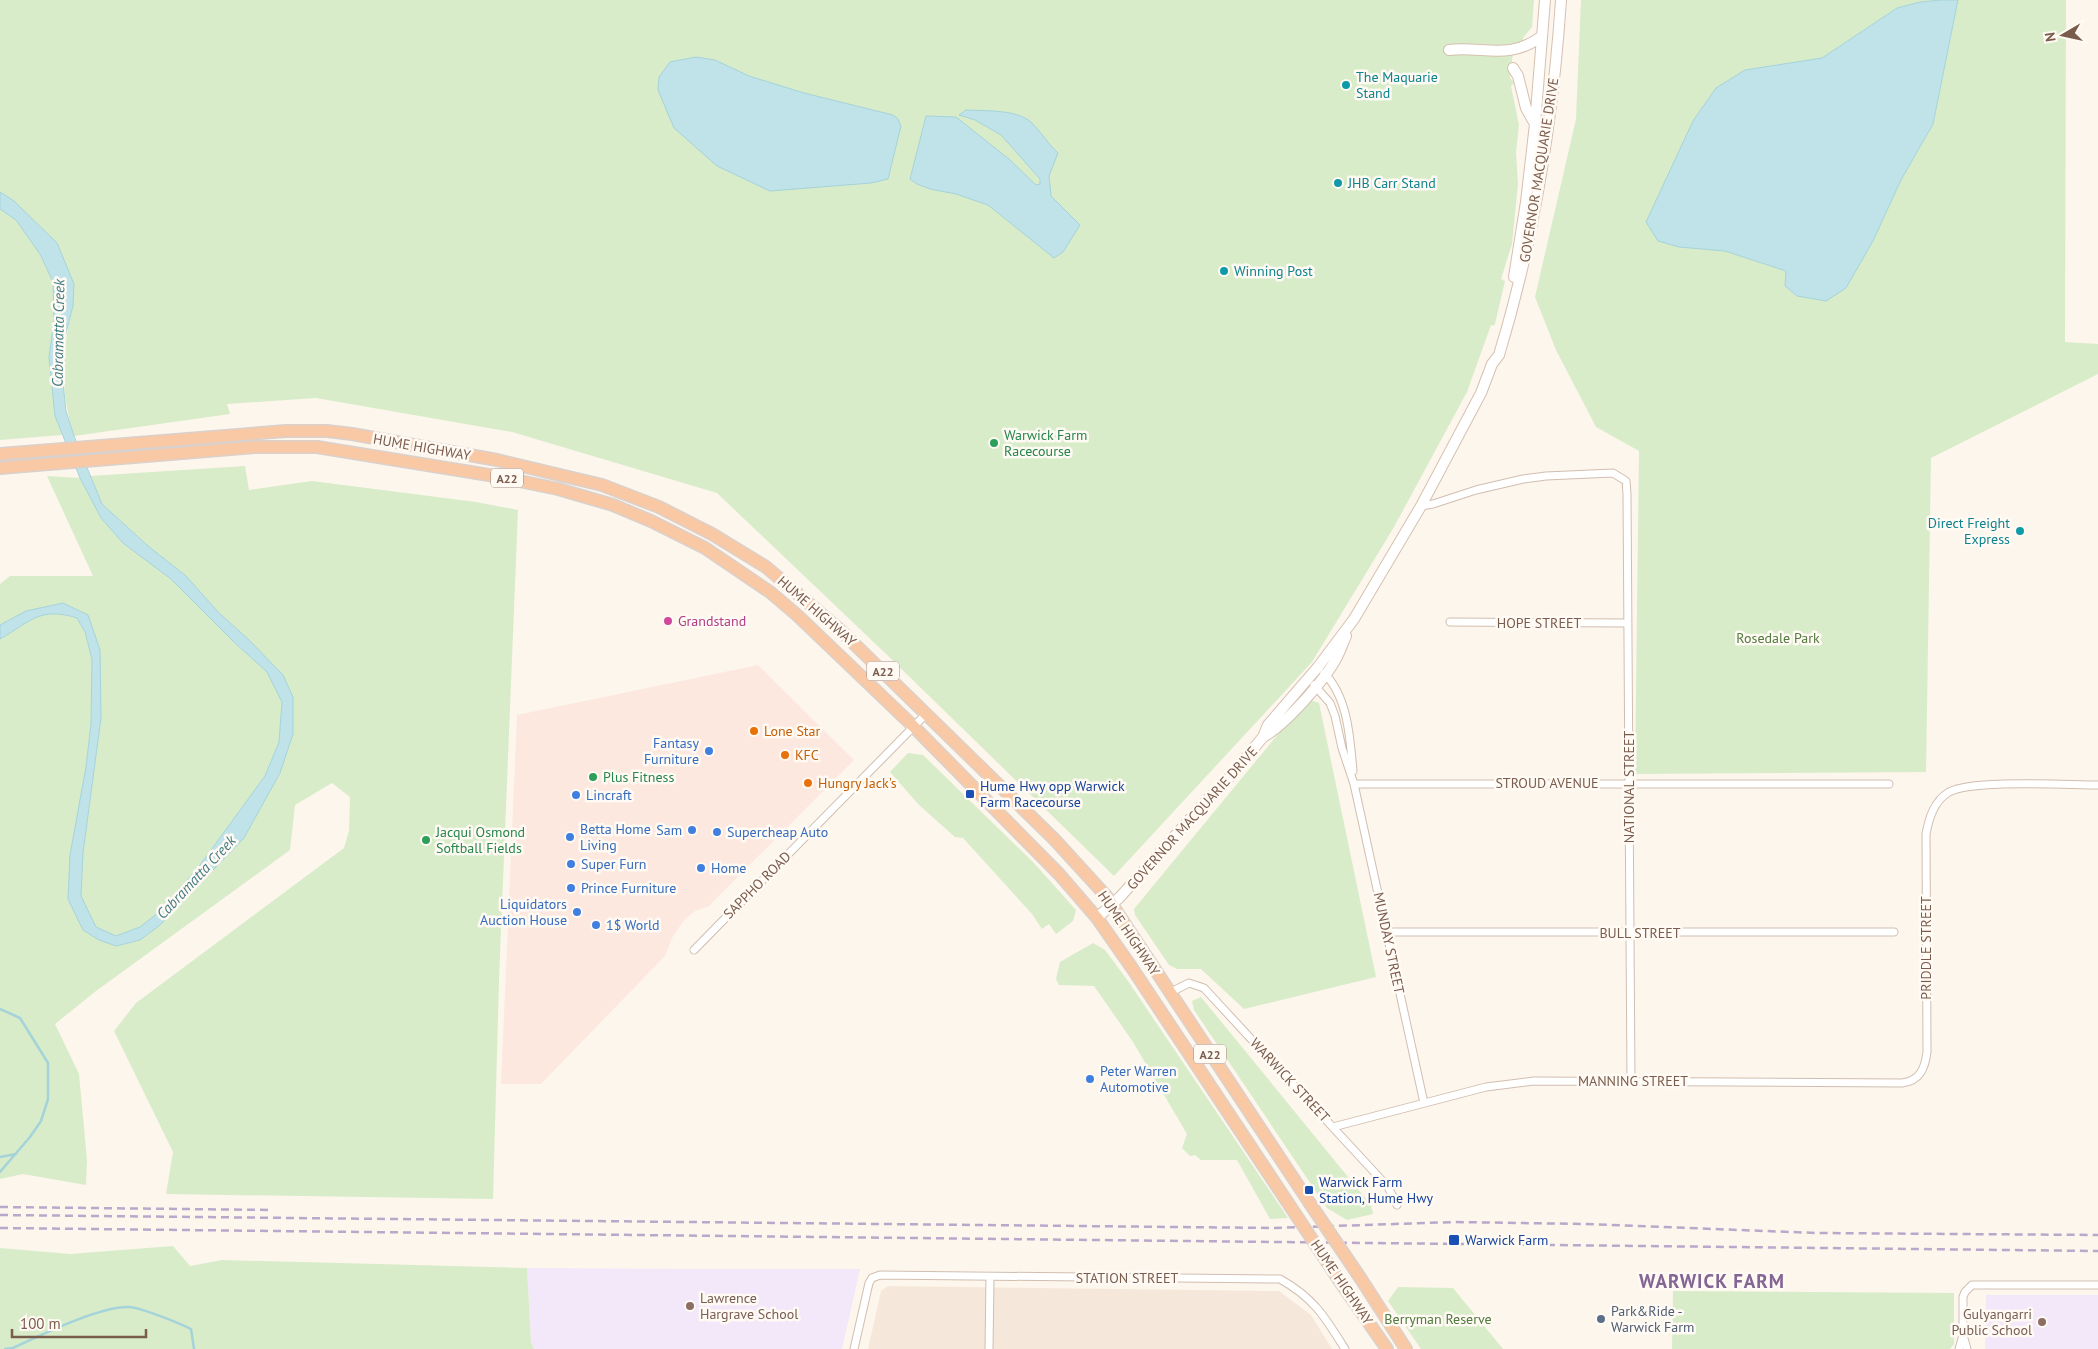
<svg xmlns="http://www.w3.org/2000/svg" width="2098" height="1349" font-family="'PT Sans',sans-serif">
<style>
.residential{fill:#f5e8da}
.commercial{fill:#fde8e0}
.education{fill:#f3e8fa}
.green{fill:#d8ecc9}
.water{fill:#bfe3e8;stroke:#a5d3da}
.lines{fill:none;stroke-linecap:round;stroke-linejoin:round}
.stream{stroke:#a5d3da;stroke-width:2.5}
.minor-casing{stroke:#d1beb0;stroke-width:9}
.secondary-casing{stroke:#d6c0b0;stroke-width:12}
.trunk-casing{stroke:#dad1cd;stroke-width:14}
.minor{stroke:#fff;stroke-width:7}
.secondary{stroke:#fff;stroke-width:10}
.trunk{stroke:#f9c8a4;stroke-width:11}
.rail{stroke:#b9a8c9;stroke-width:2.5;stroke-dasharray:8 5;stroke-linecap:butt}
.trunk-bridge-casing{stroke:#dad1cd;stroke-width:14;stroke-linecap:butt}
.trunk-bridge{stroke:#f9c8a4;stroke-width:11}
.culture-dot{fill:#0f9aa8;stroke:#fffaf3;stroke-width:2}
.leisure-dot{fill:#2e9e5b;stroke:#fffaf3;stroke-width:2}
.hotel-dot{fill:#d1479c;stroke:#fffaf3;stroke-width:2}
.food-dot{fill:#e8710a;stroke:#fffaf3;stroke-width:2}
.shop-dot{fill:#3f7fe0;stroke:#fffaf3;stroke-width:2}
.transit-dot{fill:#1a4fb4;stroke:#fffaf3;stroke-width:2}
.education-dot{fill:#8d6e63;stroke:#fffaf3;stroke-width:2}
.service-dot{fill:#5c6f8a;stroke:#fffaf3;stroke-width:2}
.labels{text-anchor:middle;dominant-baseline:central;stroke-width:5;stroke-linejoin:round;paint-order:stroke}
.shield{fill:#fffaf3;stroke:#a28b7f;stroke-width:1}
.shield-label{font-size:12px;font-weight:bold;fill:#7a5c4d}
.culture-label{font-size:14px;fill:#0d838f;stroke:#fffaf3;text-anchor:start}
.street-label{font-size:14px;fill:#7a5c4d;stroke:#fffaf3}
.leisure-label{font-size:14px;fill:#27864d;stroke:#fffaf3;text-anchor:start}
.hotel-label{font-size:14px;fill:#b23c85;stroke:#fffaf3;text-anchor:start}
.park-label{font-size:14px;fill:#537a41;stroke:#fffaf3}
.food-label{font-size:14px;fill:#c56008;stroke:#fffaf3;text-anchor:start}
.shop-label{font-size:14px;fill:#366cbe;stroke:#fffaf3;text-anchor:start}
.transit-label{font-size:14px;fill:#164399;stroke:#fffaf3;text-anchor:start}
.education-label{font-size:14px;fill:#785e54;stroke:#fffaf3;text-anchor:start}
.service-label{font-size:14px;fill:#4e5e75;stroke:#fffaf3;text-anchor:start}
.water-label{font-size:15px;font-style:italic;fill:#437c86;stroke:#fffaf3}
.district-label{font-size:19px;font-weight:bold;letter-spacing:1px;fill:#846695;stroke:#fffaf3}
</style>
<rect width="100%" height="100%" fill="#fdf6ec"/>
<path class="residential" d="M888,1286L1279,1291L1311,1315L1332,1349H868L881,1291Z"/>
<path class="commercial" d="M758,665L854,760L709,906L695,911L685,919L673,936L665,956L541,1084H501L517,715Z"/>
<path class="education" d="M527,1268L697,1269H860L842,1349H534L531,1342Z
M1986,1295H2098V1349H1985Z"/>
<path class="green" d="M0,0H1534L1532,27L1523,38V41L1514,44L1510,78L1514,83L1511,86L1519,125L1516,152L1518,184L1512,244L1501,279L1505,281L1495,324L1493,326L1491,325L1467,392L1394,527L1312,662L1114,876L884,652L717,493L512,432L316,398L227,404L230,414L74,436C60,390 61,353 73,306L14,201L0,192Z
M1581,0H1941L1920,2L1897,8L1822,58L1745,70L1679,247L1725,251L1786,271L1785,286L1796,296L1825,301L1873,241L1901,180L1933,124L1958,0H2066L2065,342L2098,344V374L1931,458L1926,772L1635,774L1639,451L1596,427L1556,350L1535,297L1576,119Z
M0,209L16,220L40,254L53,282L54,320L49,355L55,416L62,435L0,440Z
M245,466L249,490L312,481L476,502L518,510L499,980L493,1199L166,1194L173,1152L114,1031L136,1003L344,848L349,831L350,797L332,783L295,805L290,850L96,991L55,1024L79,1074L87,1160L86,1185L23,1174L0,1179V639C30,622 40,606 77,618L85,632L92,659L91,724L86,767L70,855L68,899L83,930L116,946L140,940L159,926L244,838L280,773L293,734V697L249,640L218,612L186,576L148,546L102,504L90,476Z
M47,476L80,478L101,518L123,543L171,578L235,643L267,672L282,702L279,742L265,776L200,865L163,909L140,927L116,936L96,927L81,896L83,853L101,718L88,615L63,603L0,625V584L10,576H93Z
M1307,699L1319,703L1376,977L1244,1009L1201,969H1177L1169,965L1135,915L1134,909Z
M908,753L923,755L1033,862L1076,910L1073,921L1056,934L1049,924L1042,929L1032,914L963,838L955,837L919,805L890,772Z
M1093,943L1105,950L1128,981L1288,1218L1270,1219L1237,1160H1201L1195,1155L1190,1156L1182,1148L1187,1134L1133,1042L1094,986L1059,985L1056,979L1060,962Z
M1201,997L1371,1205L1373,1214L1347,1220L1327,1208L1194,1010L1192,1001Z
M173,1246L190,1266L222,1260L527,1268L531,1342L534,1349H0V1248L70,1254Z
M1398,1287L1453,1288L1503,1349H1421L1388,1301Z
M1673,1291L1954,1293V1344L1950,1349H1672Z"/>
<path class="water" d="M1941,0H1958L1933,124L1901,180L1873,241L1846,288L1826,301L1797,296L1785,286L1786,271L1725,251L1679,247L1658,241L1646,222L1693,121L1716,88L1745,70L1822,58L1897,8L1920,2Z
M696,57L715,60L749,76L804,93L893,115L898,119L901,126L888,179L871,183L770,191L717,166L674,128L658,90L659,77L670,62Z
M966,110C984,111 1018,109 1032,123C1041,132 1048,144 1058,153L1049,176L1051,196L1080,225L1063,252L1054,258L988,205L956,194L930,189L917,184L910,179L926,116L956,117L1010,160L1036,185L1040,184V179L1001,135L975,120L959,115Z
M0,192L14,201L57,243L74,284L73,306L65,337L63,383L66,411L74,436L102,504L148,546L186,576L218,612L249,640L283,675L293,697V734L280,773L244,838L159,926L140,940L116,946L99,940L83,930L68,899L70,855L86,767L91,724L92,659L85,632L77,618C40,606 30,622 0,639V625L26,611L63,603L88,615L100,650L101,718L83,853L81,896L96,927L116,936L140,927L163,909L200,865L265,776L279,742L282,702L267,672L235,643L171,579L123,543L101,518L80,478L55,416L49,357L54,320L53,282L40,254L16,220L0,209Z"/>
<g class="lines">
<path class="stream" d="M0,1009L20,1018L48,1063V1099L41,1121L30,1137L0,1172
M0,1157L16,1154
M5,1349L13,1348C41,1335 100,1306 129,1307C142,1308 179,1323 191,1329L194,1349"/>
<g class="minor-casing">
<path id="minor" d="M1421,506L1433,504L1476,490L1523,479L1546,476L1613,473L1626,481L1627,494L1631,1081
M1450,622L1628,623
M1324,673C1348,697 1350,738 1353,771
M1314,685L1330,703L1335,716L1342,748L1354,784L1424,1103
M1354,784H1889
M1386,932H1894
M694,950L926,714
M1169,993L1189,983L1204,988L1388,1187L1397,1205
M1333,1127L1486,1087L1534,1081L1902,1083C1920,1081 1925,1068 1927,1052L1926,834C1929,818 1934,801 1949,792C1973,779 2067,785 2098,785
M854,1349L869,1283L872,1278L880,1275L1280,1279C1314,1298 1325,1317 1345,1349
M989,1349L990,1277
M1959,1349L1963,1335
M1967,1349L1963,1335V1297L1965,1292L1972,1285H2098"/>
</g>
<g class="secondary-casing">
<path id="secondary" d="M1449,50C1484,46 1509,61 1542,36
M1513,68L1518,76L1526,108L1535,124
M1514,277L1526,202L1535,124L1545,0
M1263,737C1285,725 1325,680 1337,657C1340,651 1343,643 1346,636
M1097,918L1120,897L1208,799L1229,778L1263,737L1268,725L1318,667L1354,619L1421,506L1481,393L1492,364L1499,355C1534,240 1553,120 1561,0"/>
</g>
<g class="trunk-casing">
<path id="trunk" d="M0,454L286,431H327L352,434L497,460L602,485L659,507L712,534L766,567L839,629L1054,839L1107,897L1309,1202
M0,468L256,447H317L495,476L558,489L613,505L651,521L705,548L770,592L797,615L913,726L1059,874L1097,918L1132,968L1290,1206
M1361,1279L1406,1349
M1341,1283L1387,1349"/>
</g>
<use href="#minor" class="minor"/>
<use href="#secondary" class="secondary"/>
<use href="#trunk" class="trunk"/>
<path class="rail" d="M0,1207L272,1210
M0,1215L1275,1228L1455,1222L1585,1224L1817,1233L2098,1235
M0,1228L2098,1251"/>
<g class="trunk-bridge-casing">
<path id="trunk-bridge" d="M1309,1202L1361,1279
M1290,1206L1341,1283"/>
</g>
<use href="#trunk-bridge" class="trunk-bridge"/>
</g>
<g class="culture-dot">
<circle cx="1346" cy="85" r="5"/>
<circle cx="1338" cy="183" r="5"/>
<circle cx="1224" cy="271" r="5"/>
<circle cx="2020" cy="531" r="5"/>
</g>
<g class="leisure-dot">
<circle cx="994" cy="443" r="5"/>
<circle cx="593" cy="777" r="5"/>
<circle cx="426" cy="840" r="5"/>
</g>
<circle class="hotel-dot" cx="668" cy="621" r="5"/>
<g class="food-dot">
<circle cx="754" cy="731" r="5"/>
<circle cx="785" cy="755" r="5"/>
<circle cx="808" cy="783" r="5"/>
</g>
<g class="shop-dot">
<circle cx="709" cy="751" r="5"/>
<circle cx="576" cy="795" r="5"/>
<circle cx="692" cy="830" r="5"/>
<circle cx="717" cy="832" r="5"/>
<circle cx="570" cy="837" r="5"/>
<circle cx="571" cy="864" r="5"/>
<circle cx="701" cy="868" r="5"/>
<circle cx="571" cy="888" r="5"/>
<circle cx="577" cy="912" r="5"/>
<circle cx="596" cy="925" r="5"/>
<circle cx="1090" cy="1079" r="5"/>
</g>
<g class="transit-dot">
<rect x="965" y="789" width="10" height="10" rx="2.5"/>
<rect x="1304" y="1185" width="10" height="10" rx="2.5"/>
<rect x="1448" y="1234" width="12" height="12" rx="2.5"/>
</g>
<g class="education-dot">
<circle cx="690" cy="1306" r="5"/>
<circle cx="2042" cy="1322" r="5"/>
</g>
<circle class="service-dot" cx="1601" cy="1319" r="5"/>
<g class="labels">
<g class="shield">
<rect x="491" y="468.5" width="32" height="19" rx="4"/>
<rect x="867" y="661.5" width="32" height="19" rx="4"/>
<rect x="1194" y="1044.5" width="32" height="19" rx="4"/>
</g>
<g class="shield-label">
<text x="507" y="478">A22</text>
<text x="883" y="671">A22</text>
<text x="1210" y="1054">A22</text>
</g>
<g class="culture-label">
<text x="1356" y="77">The Maquarie<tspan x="1356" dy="16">Stand</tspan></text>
<text x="1348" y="183">JHB Carr Stand</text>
<text x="1234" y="271">Winning Post</text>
<text x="2010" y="523" text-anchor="end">Direct Freight<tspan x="2010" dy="16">Express</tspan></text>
</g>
<g class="street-label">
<text transform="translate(1539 170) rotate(-81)">GOVERNOR MACQUARIE DRIVE</text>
<text transform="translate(422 447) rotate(10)">HUME HIGHWAY</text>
<text transform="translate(817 611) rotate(41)">HUME HIGHWAY</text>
<text x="1539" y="623">HOPE STREET</text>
<text x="1547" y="783">STROUD AVENUE</text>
<text transform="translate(1629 787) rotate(-90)">NATIONAL STREET</text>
<text transform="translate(1192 818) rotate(-48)">GOVERNOR MACQUARIE DRIVE</text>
<text transform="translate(757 885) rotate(-45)">SAPPHO ROAD</text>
<text transform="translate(1129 933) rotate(56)">HUME HIGHWAY</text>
<text x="1640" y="933">BULL STREET</text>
<text transform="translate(1389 943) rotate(78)">MUNDAY STREET</text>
<text transform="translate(1926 948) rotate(-90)">PRIDDLE STREET</text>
<text transform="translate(1290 1080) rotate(47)">WARWICK STREET</text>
<text x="1633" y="1081">MANNING STREET</text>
<text x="1127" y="1278">STATION STREET</text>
<text transform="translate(1342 1282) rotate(56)">HUME HIGHWAY</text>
</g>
<g class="leisure-label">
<text x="1004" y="435">Warwick Farm<tspan x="1004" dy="16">Racecourse</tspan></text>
<text x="603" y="777">Plus Fitness</text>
<text x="436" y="832">Jacqui Osmond<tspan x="436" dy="16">Softball Fields</tspan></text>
</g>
<g class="hotel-label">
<text x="678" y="621">Grandstand</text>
</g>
<g class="park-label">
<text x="1778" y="638">Rosedale Park</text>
<text x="1438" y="1319">Berryman Reserve</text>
</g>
<g class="food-label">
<text x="764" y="731">Lone Star</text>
<text x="795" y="755">KFC</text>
<text x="818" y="783">Hungry Jack's</text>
</g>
<g class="shop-label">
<text x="699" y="743" text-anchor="end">Fantasy<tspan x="699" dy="16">Furniture</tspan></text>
<text x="586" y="795">Lincraft</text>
<text x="580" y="829">Betta Home<tspan x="580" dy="16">Living</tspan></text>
<text x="682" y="830" text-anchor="end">Sam</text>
<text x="727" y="832">Supercheap Auto</text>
<text x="581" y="864">Super Furn</text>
<text x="711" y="868">Home</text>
<text x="581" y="888">Prince Furniture</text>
<text x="567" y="904" text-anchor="end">Liquidators<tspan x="567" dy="16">Auction House</tspan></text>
<text x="606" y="925">1$ World</text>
<text x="1100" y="1071">Peter Warren<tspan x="1100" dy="16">Automotive</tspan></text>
</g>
<g class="transit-label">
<text x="980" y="786">Hume Hwy opp Warwick<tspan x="980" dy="16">Farm Racecourse</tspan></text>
<text x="1319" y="1182">Warwick Farm<tspan x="1319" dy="16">Station, Hume Hwy</tspan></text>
<text x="1465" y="1240">Warwick Farm</text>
</g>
<g class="education-label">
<text x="700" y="1298">Lawrence<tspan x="700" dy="16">Hargrave School</tspan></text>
<text x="2032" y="1314" text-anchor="end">Gulyangarri<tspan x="2032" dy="16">Public School</tspan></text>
</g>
<g class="service-label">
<text x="1611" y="1311">Park&amp;Ride -<tspan x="1611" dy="16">Warwick Farm</tspan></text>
</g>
<g class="water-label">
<text transform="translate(58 333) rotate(-89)">Cabramatta Creek</text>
<text transform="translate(196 877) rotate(-47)">Cabramatta Creek</text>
</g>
<g class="district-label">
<text x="1712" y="1281">WARWICK FARM</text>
</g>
</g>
<g transform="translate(2063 35) rotate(261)" stroke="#fffaf3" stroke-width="4" paint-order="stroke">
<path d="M0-4L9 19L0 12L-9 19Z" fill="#7a5c4d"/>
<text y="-8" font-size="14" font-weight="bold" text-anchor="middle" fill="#7a5c4d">N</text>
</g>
<path d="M12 1329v8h134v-8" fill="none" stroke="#7a5c4d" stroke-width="2.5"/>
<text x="20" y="1329" font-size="15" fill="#7a5c4d" stroke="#fffaf3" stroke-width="4" paint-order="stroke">100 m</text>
</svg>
